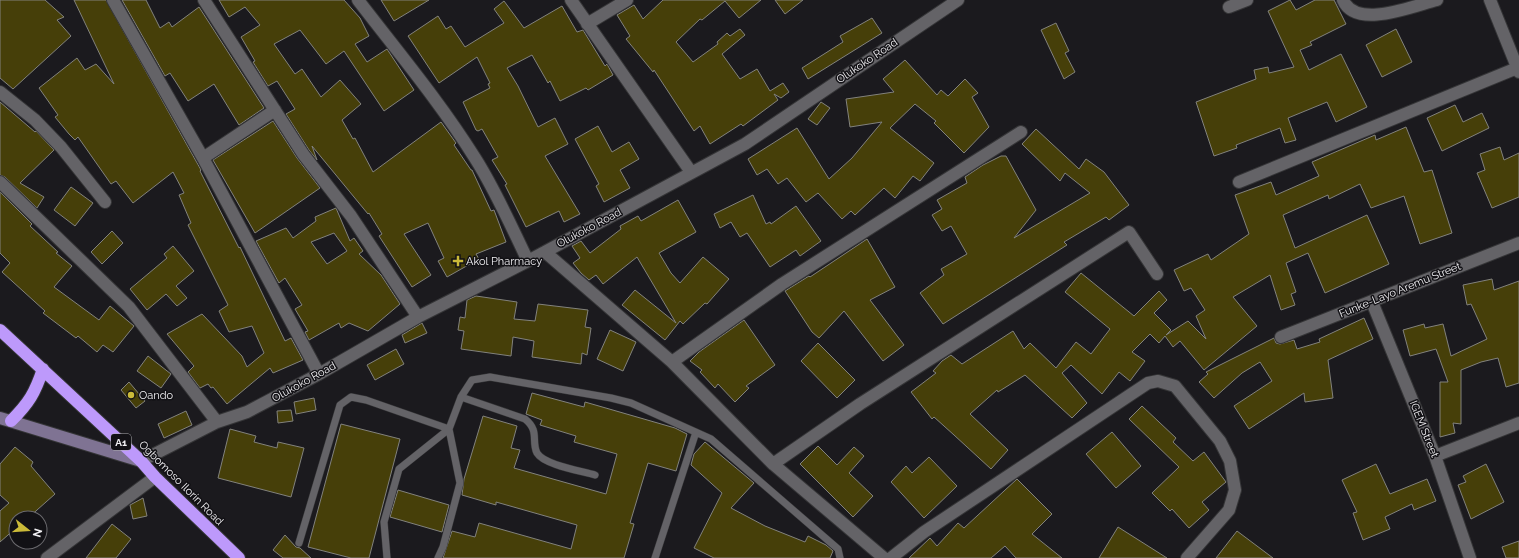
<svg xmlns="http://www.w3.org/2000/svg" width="1519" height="558" font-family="Raleway,sans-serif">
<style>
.building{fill:#463f09;stroke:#82827d;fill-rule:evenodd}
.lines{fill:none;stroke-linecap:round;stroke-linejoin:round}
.lane-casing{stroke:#353537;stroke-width:8}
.street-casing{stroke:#353537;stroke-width:14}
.secondary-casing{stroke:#353537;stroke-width:14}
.highway-casing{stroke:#353537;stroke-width:14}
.lane{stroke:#646367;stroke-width:7}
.street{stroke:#646367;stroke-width:12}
.secondary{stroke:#7f7393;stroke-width:12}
.highway{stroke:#bd99fb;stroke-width:12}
.poi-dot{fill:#cbba39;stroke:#121115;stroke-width:1.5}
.labels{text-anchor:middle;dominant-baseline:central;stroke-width:3;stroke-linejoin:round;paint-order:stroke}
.shield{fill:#121115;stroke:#aeadb0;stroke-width:1}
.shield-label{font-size:10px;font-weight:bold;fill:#f1f0f3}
.street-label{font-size:11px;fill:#f1f0f3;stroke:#121115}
.poi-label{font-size:11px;fill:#f1f0f3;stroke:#121115;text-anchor:start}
</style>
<rect width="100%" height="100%" fill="#1b1a1e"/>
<path class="building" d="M0,0H45L64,17L57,20L71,36L13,89L0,78Z
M74,0H106L201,170L200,171L239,248L240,247L285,341L291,338L303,360L273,373L270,368L227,404L213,387L211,388L208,384L200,388L188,372L194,366L167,334L202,314L242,356L247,367L264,353L252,326L229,332L219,311L228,305L188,225L191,223L179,195L184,193L173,172L133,203L116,181L111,184L78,137L75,140L69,134L55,117L58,115L39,88L77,58L85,70L96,64L114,84Z
M122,0H146L160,28L169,22L172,27L199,7L264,108L239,125L214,84L188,101L170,73L165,76Z
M219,0H344L360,18L369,36L355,44L367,62L387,49L414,90L384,111L344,51L326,64L300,30L274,44L295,74L302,69L321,97L340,80L361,104L342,120L353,139L355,138L373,172L441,122L456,143L454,145L471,170H472L491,211L494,210L506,242L476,254L479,259L447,277L438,261L444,258L428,223L404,234L431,275L412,287L379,236L382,234L369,213L368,214L312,146L317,160L309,150L286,114L295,109L277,81L268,86L253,62L255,61L241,37L260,25L245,7L229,17Z
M381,0H429L394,21Z
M663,0H761L739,18L725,1L702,20L700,19L676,42L693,62L718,44L717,42L727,33L730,36L740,29L745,35L722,54L740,79L757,69L770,91L783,83L789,92L781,98L774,94L778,100L743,126L741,124L710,144L700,126L694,131L654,70L653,72L626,39L630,36L617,15L634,5L643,19Z
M775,0H803L785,14Z
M1290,0L1296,10L1315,0H1334L1346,24L1310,42L1312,45L1300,50L1309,70L1341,54L1367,107L1336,122L1327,102L1288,118L1296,140L1285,143L1280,128L1236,145L1237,148L1214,156L1196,102L1256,79L1254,70L1268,67L1269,73L1294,67L1268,11Z
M504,1L524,28L562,6L577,32L583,30L605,66L607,64L613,75L588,90L586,88L560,101L550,81L548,83L532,55L507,68L518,86L538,127L555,118L568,144L545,156L580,214L564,222L559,211L526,227L505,185L507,184L492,160L498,157L482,129L478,131L476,130L463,102L490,88L488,84L490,83L477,57L439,83L408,36L438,16L446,29L451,26L465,47L504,23L494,9Z
M872,18L882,33L808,79L802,68L843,42L840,36Z
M1056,23L1069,51L1065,53L1075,72L1064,79L1041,30Z
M1396,29L1412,62L1382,77L1366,45Z
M905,60L937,95L941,90L948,96L965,79L978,93L972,97L989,127L964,153L934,123L936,121L915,104L890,128L934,163L920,181L913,176L895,198L884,188L855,215L851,211L842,219L818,193L806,202L787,178L778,184L767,169L757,175L748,159L797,128L829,179L852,158L882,122L850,127L846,99L894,92L883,79Z
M0,102L35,132L36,131L54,150L20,183L44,197L37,208L5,177L0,175Z
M821,102L830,108L817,125L808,119Z
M1455,105L1463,122L1482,113L1489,128L1442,151L1427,118Z
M273,121L297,158L320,188L255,233L213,160Z
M598,126L612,152L629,142L639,159L620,170L630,188L604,202L596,186L599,184L575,139Z
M1406,127L1424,172L1432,170L1452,233L1420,244L1404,196L1371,208L1360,184L1329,199L1328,195L1283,215L1295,248L1367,215L1389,264L1325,293L1308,253L1286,263L1296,292L1291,294L1295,305L1281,310L1270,275L1233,297L1257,326L1204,370L1180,341L1173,347L1165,336L1159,343L1150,334L1132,352L1145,361L1130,381L1119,372L1102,394L1071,365L1062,373L1087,403L1072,418L1025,375L998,392L997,390L970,414L1008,450L991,469L954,435L934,417L932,419L911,392L936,373L933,371L942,361L951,355L962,364L1013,331L1024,349L1030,343L1056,368L1076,342L1091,354L1110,329L1065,292L1081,273L1134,316L1159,291L1167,300L1154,313L1171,330L1166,335L1188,321L1206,339L1196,316L1205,310L1191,288L1184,291L1174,270L1208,254L1211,260L1249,234L1235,195L1271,182L1276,195L1319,176L1312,162L1375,135L1376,140Z
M1036,129L1079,169L1086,159L1104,172L1129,205L1109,220L1106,217L1064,242L1067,245L943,324L920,293L944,275L941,269L967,254L951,226L942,231L932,215L942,209L937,200L967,183L965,177L983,165L1001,156H1006L1036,210L1014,238L1090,193L1065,173L1060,181L1022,144Z
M1500,147L1504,160L1519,153V197L1492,208L1477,173L1485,170L1480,154Z
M71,187L93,203L75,226L54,210Z
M0,192L32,224L30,226L58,252L56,253L72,266L54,287L99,320L110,306L134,326L113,352L103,345L97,352L78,336L76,338L43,313L45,311L2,272L10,263L0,253Z
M753,195L766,224L770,222L771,224L796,206L821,241L800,256L796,250L770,267L747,233L740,237L731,222L720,228L714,214Z
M678,200L696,232L659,253L671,273L680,283L703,257L729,279L707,304L705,303L683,324L680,321L665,340L622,305L635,290L676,323L637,257L603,284L596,275L589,280L581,273L573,263L580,258L572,246L581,241L590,253L621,229L620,226L638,216L641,221Z
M336,208L350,241L354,238L363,251L359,254L381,275L400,304L368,331L349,323L341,328L339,323L309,340L305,332L308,331L295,309L302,305L285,278L279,283L256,241L286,228L293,238L316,221L315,217ZM334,233L347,251L327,264L311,242Z
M112,231L123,243L102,264L91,252Z
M867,239L895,287L870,300L904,345L883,361L844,311L819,338L812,332L785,291L809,276L810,277Z
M173,246L194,271L176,286L187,298L177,306L166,294L147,310L130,289L167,258L164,254Z
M1492,279L1494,290L1519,281V383L1506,387L1498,358L1481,362L1461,370V424L1453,423L1455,433L1440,437V382H1448L1436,349L1410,356L1403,330L1424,324L1425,328L1443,324L1451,356L1487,339L1471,304L1467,305L1463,285Z
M476,296L517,302L514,319L535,321L538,304L588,310L585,327L591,328L587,355L582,353L581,364L532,357L534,341L513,337L511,356L461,349L464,331L458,330L460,317L465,318L467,300Z
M1364,318L1373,339L1328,360L1333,398L1305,402L1304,393L1249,429L1234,406L1272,381L1260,362L1242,373L1214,398L1199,382L1208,374L1206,372L1274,338L1276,343L1280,344L1294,340L1297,349L1320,342L1319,339Z
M744,320L775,365L746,386L749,388L735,402L718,384L715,388L700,372L702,370L690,361L699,352Z
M422,323L427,333L405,343L402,335Z
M610,330L636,342L623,371L597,359Z
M818,343L855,380L837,398L801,361Z
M396,349L404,364L375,380L367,365Z
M148,356L171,374L161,388L137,371Z
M129,382L145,401L136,408L121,390Z
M532,393L584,407L585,402L675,428L687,434L676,471L648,463L630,523L634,524L624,558H443L452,531L475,537L479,523L571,549L577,525L496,502V505L462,495L464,479L483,416L517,426L511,448L520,450L514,468L606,494L617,454L574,442L576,436L540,425L542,420L526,414Z
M314,398L316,410L296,414L294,402Z
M1142,406L1176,438L1173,442L1193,461L1204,452L1226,482L1202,502L1209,510L1189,528L1172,509L1170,511L1152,493L1179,467L1129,419Z
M291,410L293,421L278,423L277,411Z
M186,411L192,425L164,438L158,424Z
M341,424L400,439L369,558H351L308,547Z
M230,429L256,436L254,442L277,448L278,442L304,448L291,497L218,478Z
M1112,432L1141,466L1116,488L1086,454Z
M705,442L754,483L731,508L765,526L805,542L808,536L826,545L833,551L830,558H714L694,548L722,493L691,465L694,454Z
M818,446L837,465L854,447L864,456L849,473L873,496L853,517L800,464Z
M15,447L33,462L31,466L55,494L28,518H16V528L0,542V511L9,503L0,495V464Z
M929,457L957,486L924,518L891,482L906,466L912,473Z
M1376,464L1390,494L1427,479L1436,501L1414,510L1412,504L1385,517L1390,529L1363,540L1353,513L1357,512L1342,480Z
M1486,464L1504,502L1471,519L1458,485L1466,482L1463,476Z
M1017,479L1052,514L1032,534L1062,558H1016L1005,546L991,558H909L930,538L937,546L958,523L964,528Z
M398,490L449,505L442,532L390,517Z
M143,498L147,516L133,519L130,505Z
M112,524L131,539L116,558H86Z
M1118,527L1167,558H1099Z
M1237,531L1273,558H1216Z
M285,535L296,547L300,548L311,558H283L273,550Z
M1519,541V558H1506L1502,547Z"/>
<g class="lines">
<g class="lane-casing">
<path id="lane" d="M461,397L525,419C540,431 531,441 537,453C544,465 582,471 595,475
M299,543L340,405L351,397L366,400L449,429
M387,558L384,522L399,469L449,429L461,397L472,380L490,377L611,398L631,403L711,439L838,549L840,558
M438,558L443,547L460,483L449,429
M655,558L696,432"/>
</g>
<g class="street-casing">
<path id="street" d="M113,0L203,158L319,374
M204,0L303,154L351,216L418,317
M358,0C398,52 440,102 475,158C496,191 511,226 528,261
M571,0L691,172
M1343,0C1356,30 1413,6 1437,0
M1490,0L1519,72
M1229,7L1247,0
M587,24L627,0
M0,92L35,120L61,147L105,202
M203,158L275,110
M0,182L129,307L217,422
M1239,182L1517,68
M545,252L672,362L773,464L884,558
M1372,302L1435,456L1470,558
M1281,337L1519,243
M672,362L782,284L1021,132
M1435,456L1519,423
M141,461L217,422L247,412L319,374L418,317L528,261L745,144L958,0
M773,464L860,404L1129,232L1157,274
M47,558L155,477
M891,558L924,532L1148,383L1158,381L1175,386L1220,441L1230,461L1235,490L1229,510L1187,558"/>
</g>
<g class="secondary-casing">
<path id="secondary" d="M0,418L141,461"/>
</g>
<g class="highway-casing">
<path id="highway" d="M0,330L141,461L155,477L239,558
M11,421C29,403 35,393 43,369"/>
</g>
<use href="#lane" class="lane"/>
<use href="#street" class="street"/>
<use href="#secondary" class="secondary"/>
<use href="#highway" class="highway"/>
</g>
<g class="poi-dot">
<path d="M456 255h4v4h4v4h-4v4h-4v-4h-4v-4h4z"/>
<circle cx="131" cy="395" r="4"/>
</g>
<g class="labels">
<rect class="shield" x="111" y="434" width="20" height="16" rx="3"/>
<g class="shield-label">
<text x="121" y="442">A1</text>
</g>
<g class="street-label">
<text transform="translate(867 61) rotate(-34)">Olukoko Road</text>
<text transform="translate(589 228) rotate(-28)">Olukoko Road</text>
<text transform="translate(1400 290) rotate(-22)">Funke-Layo Aremu Street</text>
<text transform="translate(304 382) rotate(-29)">Olukoko Road</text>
<text transform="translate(1424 429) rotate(68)">IGEM Street</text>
<text transform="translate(181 483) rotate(45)">Ogbomoso Ilorin Road</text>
</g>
<g class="poi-label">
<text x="466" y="261">Akol Pharmacy</text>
<text x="139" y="395">Oando</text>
</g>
</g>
<g transform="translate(28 530) rotate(107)"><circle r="19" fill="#121115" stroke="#6b6a6e"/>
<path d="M0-3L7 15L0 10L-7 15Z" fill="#cbba39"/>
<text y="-6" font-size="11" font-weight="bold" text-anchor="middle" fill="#f1f0f3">N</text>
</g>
</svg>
